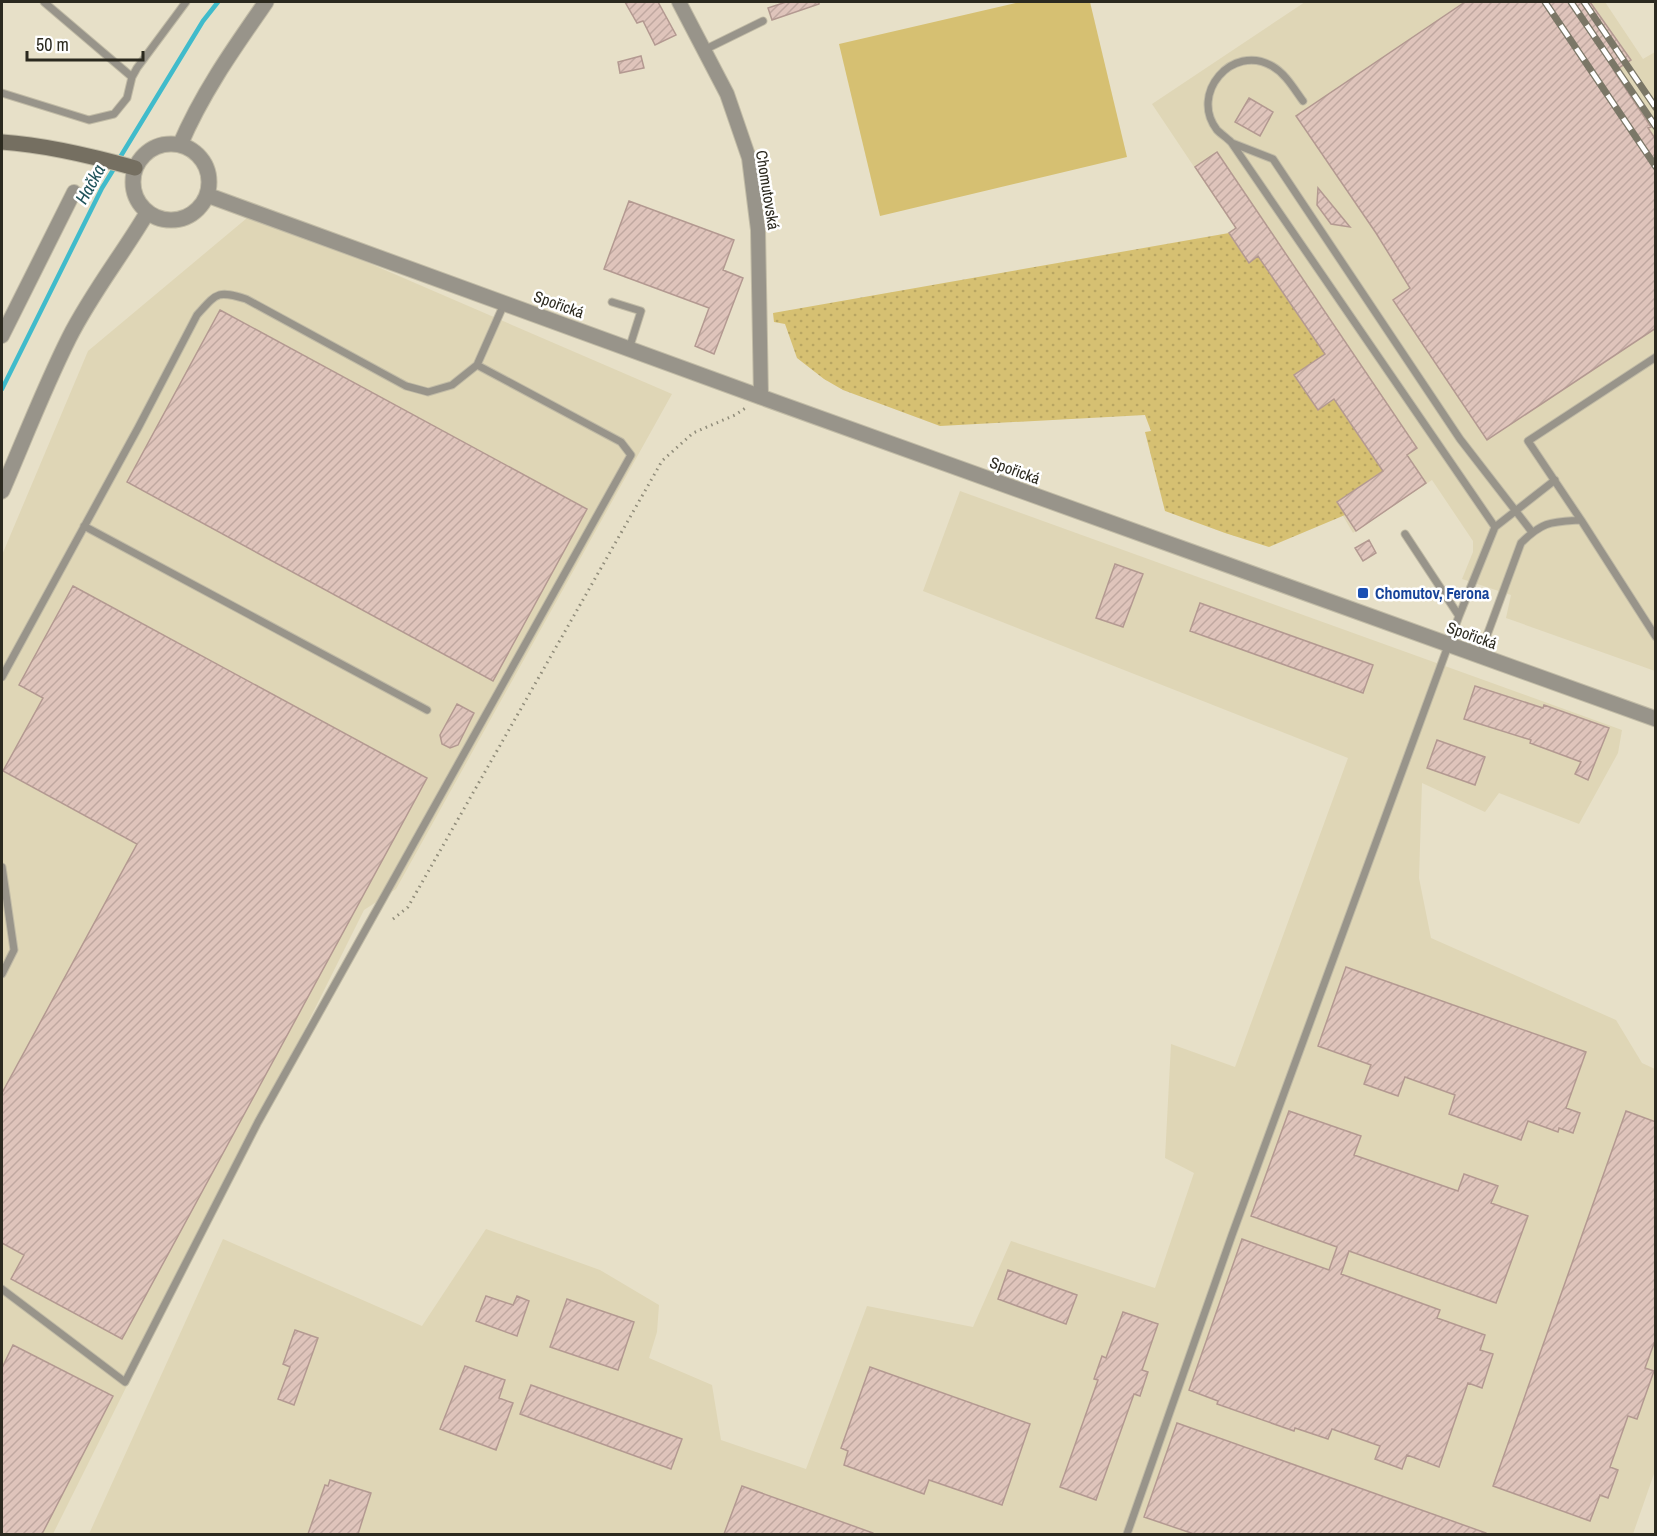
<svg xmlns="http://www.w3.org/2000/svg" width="1657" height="1536" font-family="'Archivo Narrow',sans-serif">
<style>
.built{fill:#dfd6b6}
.grass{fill:url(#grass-dots)}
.park{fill:#d6c072}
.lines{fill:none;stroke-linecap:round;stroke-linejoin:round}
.stream{stroke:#40bbcb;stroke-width:4.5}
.building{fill:url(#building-hatch);stroke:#b39991;stroke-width:1.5}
.service-casing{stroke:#c1bba6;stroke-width:9}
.minor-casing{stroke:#c1bba6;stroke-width:16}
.tertiary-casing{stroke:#c1bba6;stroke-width:17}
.secondary-casing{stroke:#c1bba6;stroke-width:17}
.path{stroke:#908c7a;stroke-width:3;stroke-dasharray:1.5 4.5;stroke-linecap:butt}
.service{stroke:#98948a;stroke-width:7}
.minor{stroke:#98948a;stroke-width:14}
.tertiary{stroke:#98948a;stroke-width:15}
.secondary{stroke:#756f61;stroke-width:15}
.rail-casing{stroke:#7b7767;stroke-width:7}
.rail{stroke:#fff;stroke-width:4.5;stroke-dasharray:14;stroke-linecap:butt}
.transit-dot{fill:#1a4fb4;stroke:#fff;stroke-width:2}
.labels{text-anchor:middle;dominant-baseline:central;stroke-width:5;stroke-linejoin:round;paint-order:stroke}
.street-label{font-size:16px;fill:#2b291f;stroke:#fff}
.transit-label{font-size:16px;font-weight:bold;fill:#164399;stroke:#fff;text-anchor:start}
.water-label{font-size:18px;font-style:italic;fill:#21545b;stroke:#fff}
</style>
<defs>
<pattern id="grass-dots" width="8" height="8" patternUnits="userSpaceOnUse" patternTransform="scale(1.5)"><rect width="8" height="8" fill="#d6c072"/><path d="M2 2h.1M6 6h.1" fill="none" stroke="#b8a562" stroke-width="1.8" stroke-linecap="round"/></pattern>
<pattern id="building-hatch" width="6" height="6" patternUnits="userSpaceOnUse" patternTransform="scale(1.5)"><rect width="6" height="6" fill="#dfc4bb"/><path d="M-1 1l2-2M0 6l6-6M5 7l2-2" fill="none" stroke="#c0a8a0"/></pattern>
</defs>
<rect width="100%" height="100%" fill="#e7e0c8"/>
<path class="built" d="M1305,2H1605L1643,59L1655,52V671L1506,618L1511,595L1462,579L1473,552V541L1432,480L1353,533L1343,516L1345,515L1337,502L1331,399L1317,408L1294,375L1324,354L1259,256L1249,263L1227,233L1235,228L1152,104Z
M253,213L672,394L396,889L364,910L53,1534H2V555L88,351Z
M960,491L1622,730L1618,753L1579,824L1499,793L1485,812L1422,783L1419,878L1431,938L1616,1020L1642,1063L1655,1069L1656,1468L1633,1534H89L223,1239L422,1326L486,1229L600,1270L659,1305L657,1332L649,1358L712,1385L721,1440L806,1469L867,1306L973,1327L1011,1241L1155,1288L1194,1173L1165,1158L1171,1044L1235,1067L1348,758L923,591Z"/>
<path class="grass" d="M1229,233L1249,262L1258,256L1325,354L1295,375L1334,399L1383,471L1337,502L1345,515L1269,547L1225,533L1165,511L1145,432L1151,431L1145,415L940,426L843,390L824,379L797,358L785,324L774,322L773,313Z"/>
<path class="park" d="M1020,2H1090L1127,157L880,216L839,44Z"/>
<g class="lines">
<path class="stream" d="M119,159L203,21L218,2
M2,389L102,188L115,167"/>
</g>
<path class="building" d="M625,2H658L676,35L655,45L643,21L637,23Z
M786,2H819V4L772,20L768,8Z
M1465,2H1590L1631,60L1614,71L1651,127L1648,128L1656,140V328L1487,440L1393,300L1410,288L1376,233L1296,116Z
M641,56L644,68L620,73L618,62Z
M1249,98L1273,112L1260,136L1235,122Z
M1217,152L1417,448L1407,455L1426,483L1356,531L1337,502L1383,471L1334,399L1318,410L1294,375L1325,354L1258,256L1249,263L1229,233L1236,228L1195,167Z
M1318,188L1350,227L1331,224L1317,205Z
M629,201L734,240L723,270L743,278L714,354L695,346L709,308L604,269Z
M220,310L587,509L493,681L127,482Z
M1369,540L1376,553L1363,561L1355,548Z
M1115,564L1143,574L1123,627L1096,618Z
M73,586L427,778L122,1339L11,1279L24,1255L2,1243V1093L137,844L3,771L43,698L19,685Z
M1200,603L1373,665L1363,693L1190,631Z
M1475,686L1543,708L1544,705L1609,728L1588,780L1575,774L1581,762L1530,743L1531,740L1464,719Z
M457,704L474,713L458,745L450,748L442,744L440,735Z
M1437,740L1485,757L1475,785L1427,768Z
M1346,967L1586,1052L1566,1108L1580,1113L1573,1133L1559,1128L1558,1132L1528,1121L1521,1140L1449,1114L1455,1095L1405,1077L1398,1096L1364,1084L1371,1065L1318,1046Z
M1289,1111L1361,1136L1354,1155L1458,1191L1464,1174L1498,1186L1491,1203L1528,1216L1496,1303L1349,1251L1341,1274L1440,1310L1437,1318L1485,1335L1480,1350L1493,1354L1482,1388L1468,1383L1439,1467L1407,1455L1402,1469L1375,1459L1380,1446L1332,1429L1328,1439L1295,1428L1294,1431L1217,1404L1218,1401L1189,1390L1242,1239L1329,1270L1337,1247L1251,1216Z
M1626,1111L1656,1122V1338L1645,1368L1654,1371L1637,1419L1628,1416L1610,1467L1618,1470L1608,1498L1600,1495L1590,1521L1493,1486Z
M1008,1270L1077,1295L1066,1324L998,1299Z
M486,1296L513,1305L517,1296L529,1301L517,1336L476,1321Z
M567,1299L634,1322L618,1370L550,1347Z
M1123,1312L1158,1324L1142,1370L1148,1372L1140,1396L1134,1394L1096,1500L1060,1487L1098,1380L1094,1379L1102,1356L1106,1358Z
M295,1330L318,1338L294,1405L278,1399L290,1367L283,1364Z
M13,1345L113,1396L42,1534H2V1368Z
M465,1366L505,1380L499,1398L513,1403L496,1450L440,1429Z
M870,1367L1030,1424L1002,1505L929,1480L924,1494L844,1465L848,1451L841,1448Z
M531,1385L682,1439L671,1469L520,1414Z
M1177,1423L1486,1533V1534H1194L1144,1517Z
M330,1480L371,1493L358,1534H308L325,1485L328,1486Z
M742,1486L873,1533V1534H724Z"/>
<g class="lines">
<g class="service-casing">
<path id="service" d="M44,2L132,77
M704,50L763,21
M2,93L89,120L114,114L127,98L132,77L137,68L186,2
M1303,101C1294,89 1286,74 1272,66C1232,43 1189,94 1217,130C1221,134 1227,138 1231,142L1495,527
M1232,143L1273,159L1460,439L1532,532
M612,302L641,311L629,349
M1581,520L1528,441L1656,357
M84,526L427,710
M1459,616L1495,527L1555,480
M1479,657L1521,543C1543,521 1551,522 1581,520L1656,637
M2,677L138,428L197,315C217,293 217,290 246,299L406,386L428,392L452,385L477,365L504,304
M2,867L14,950L2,974
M2,1289L125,1382L258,1122L631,455L621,442L477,365
M1127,1534L1232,1235L1459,616L1405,534"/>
</g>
<g class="minor-casing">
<path id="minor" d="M679,2L727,94L749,158L758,230L761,397
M2,336L74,192"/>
</g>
<g class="tertiary-casing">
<path id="tertiary" d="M133 182a38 38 0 1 1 76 0a38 38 0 1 1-76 0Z
M180,145C202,93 234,48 266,2
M207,195L761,397L1656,719
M2,491C24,440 44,388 69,338C91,294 122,255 147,213"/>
</g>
<g class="secondary-casing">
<path id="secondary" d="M2,142C46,145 92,156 135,168"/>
</g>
<path class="path" d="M393,919L408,907L662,461L693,433L735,415L747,407"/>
<use href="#service" class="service"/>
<use href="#minor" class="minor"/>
<use href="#tertiary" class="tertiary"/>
<use href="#secondary" class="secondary"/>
<g class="rail-casing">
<path id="rail" d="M1545,2L1656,167
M1571,2L1656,127
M1584,2L1656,108"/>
</g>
<use href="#rail" class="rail"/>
</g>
<rect class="transit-dot" x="1357" y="587" width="12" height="12" rx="3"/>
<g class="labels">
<g class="street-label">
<text transform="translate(768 190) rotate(81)">Chomutovská</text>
<text transform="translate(559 304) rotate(20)">Spořická</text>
<text transform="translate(1015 470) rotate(20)">Spořická</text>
<text transform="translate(1472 635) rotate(20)">Spořická</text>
</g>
<g class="transit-label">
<text x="1375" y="593">Chomutov, Ferona</text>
</g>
<g class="water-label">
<text transform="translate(90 184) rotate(-61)">Hačka</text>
</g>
</g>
<rect width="1657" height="1536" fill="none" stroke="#2b291f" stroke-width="6"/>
<path d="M27 51v9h116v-9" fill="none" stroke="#2b291f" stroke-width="3"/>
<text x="36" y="51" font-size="18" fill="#2b291f" stroke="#ffffff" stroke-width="4.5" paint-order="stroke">50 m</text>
</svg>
